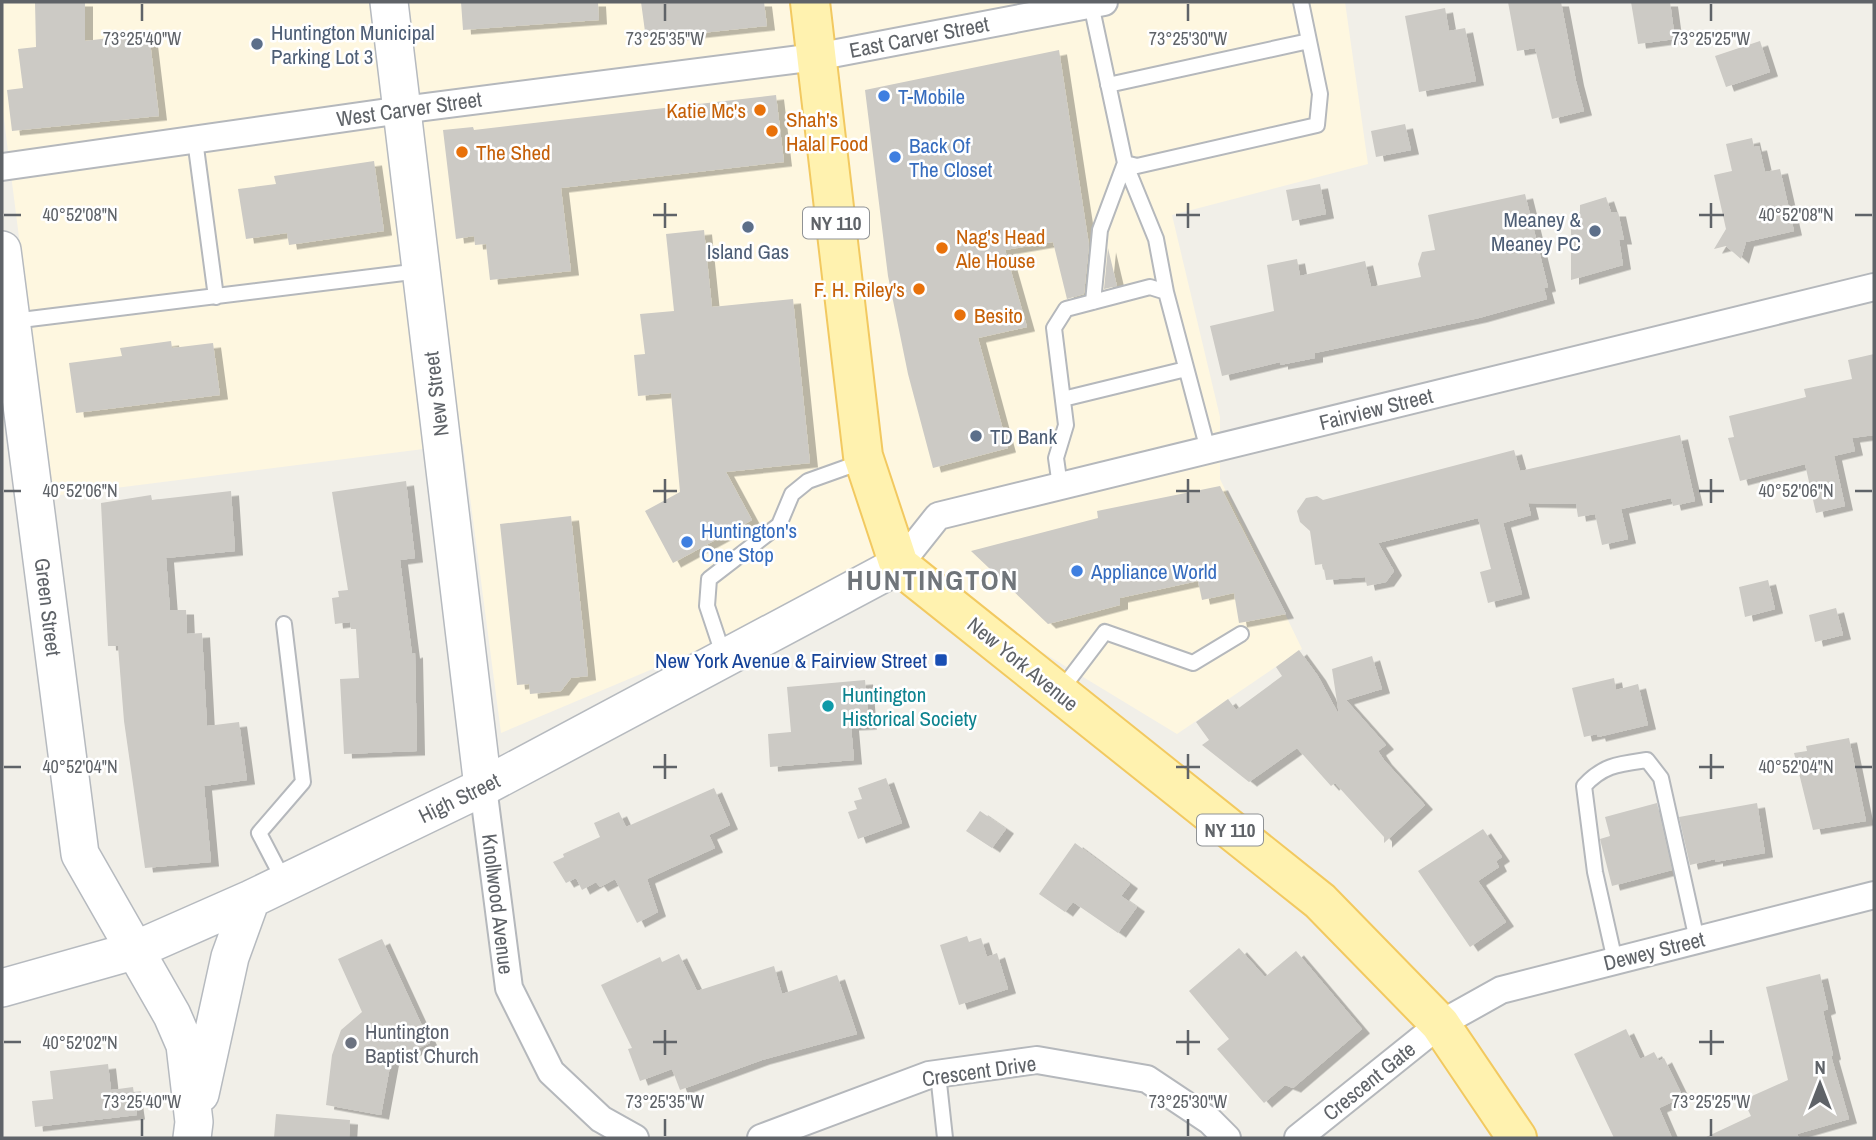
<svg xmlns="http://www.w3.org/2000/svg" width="1876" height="1140" font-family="'Archivo Narrow',sans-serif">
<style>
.commercial{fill:#fef7e0}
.building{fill:#cccac5;filter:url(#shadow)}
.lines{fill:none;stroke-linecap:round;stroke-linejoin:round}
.lane-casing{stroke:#b5b8bc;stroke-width:18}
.street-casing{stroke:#b5b8bc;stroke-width:30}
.secondary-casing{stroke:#b6babf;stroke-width:40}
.primary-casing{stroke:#f2c960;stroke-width:42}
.lane{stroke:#fff;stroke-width:14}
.street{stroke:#fff;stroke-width:26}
.secondary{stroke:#fff;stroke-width:37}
.primary{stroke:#fff2af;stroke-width:38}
.ticks{fill:none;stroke:#5f6368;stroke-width:2.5}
.service-dot{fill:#5c6f8a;stroke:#fff;stroke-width:2.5}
.shop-dot{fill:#3f7fe0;stroke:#fff;stroke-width:2.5}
.food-dot{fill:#e8710a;stroke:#fff;stroke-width:2.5}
.transit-dot{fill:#1a4fb4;stroke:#fff;stroke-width:2.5}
.culture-dot{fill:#0f9aa8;stroke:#fff;stroke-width:2.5}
.worship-dot{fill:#6b7280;stroke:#fff;stroke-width:2.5}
.labels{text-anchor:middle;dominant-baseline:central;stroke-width:5;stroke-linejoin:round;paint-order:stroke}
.shield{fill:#fff;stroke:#8f9295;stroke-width:2}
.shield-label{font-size:19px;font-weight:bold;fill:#5f6368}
.service-label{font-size:21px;fill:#4e5e75;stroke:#fff;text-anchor:start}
.street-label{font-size:21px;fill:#5f6368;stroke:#fff}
.shop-label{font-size:21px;fill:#366cbe;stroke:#fff;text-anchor:start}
.food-label{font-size:21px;fill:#c56008;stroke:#fff;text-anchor:start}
.transit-label{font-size:21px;fill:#164399;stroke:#fff;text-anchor:end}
.culture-label{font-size:21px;fill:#0d838f;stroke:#fff;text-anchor:start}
.worship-label{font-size:21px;fill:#5b616d;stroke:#fff;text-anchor:start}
.district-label{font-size:28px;font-weight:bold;letter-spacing:2px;fill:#70757a;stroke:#fff}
.ticks-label{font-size:18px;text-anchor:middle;fill:#5f6368;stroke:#fff;stroke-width:5;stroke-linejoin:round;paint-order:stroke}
</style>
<defs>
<filter id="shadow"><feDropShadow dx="8" dy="4.5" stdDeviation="0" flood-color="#0004"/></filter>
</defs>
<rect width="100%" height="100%" fill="#f1efe8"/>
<path class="commercial" d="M2,2H1345L1368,164L1172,215L1220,417V479L1302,649L1177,734L899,565L501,733L463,444L52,496L2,104Z"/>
<path class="building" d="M35,2H85V41L149,33L159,116L12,131L7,90L23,88L18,49L36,47Z
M461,2H598L599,20L463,30Z
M641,2H764L767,26L646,39Z
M1508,2H1561L1576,81L1584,111L1552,119L1535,48L1517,51Z
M1631,2H1670L1675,39L1638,44Z
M1445,8L1449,31L1465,28L1476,81L1419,92L1405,16Z
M1760,41L1770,72L1726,87L1715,56Z
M1059,50L1089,245L1084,294L1067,299L1053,242L1005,250L1027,327L978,338L1008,448L933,468L908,374L888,276L865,90Z
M776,95L784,162L561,188L571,271L490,280L486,244L475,245L474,236L456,239L443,130L473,127L474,130Z
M1405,124L1411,150L1376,157L1371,131Z
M1752,138L1754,147L1759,146L1765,172L1780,169L1794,231L1746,242L1741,259L1726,246L1714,249L1726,229L1714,175L1732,171L1726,144Z
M374,161L384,231L289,245L287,233L246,239L238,189L276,184L274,176Z
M1320,184L1326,214L1292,221L1286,190Z
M1525,194L1548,287L1544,288L1547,299L1479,318L1315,353V358L1280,365V362L1222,376L1210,326L1274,311L1267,265L1297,259L1300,276L1365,261L1371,287L1421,277L1418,264L1422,252L1435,250L1428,215Z
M1606,197L1611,212H1618L1624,240H1619L1623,265L1571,280V213L1580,212V205Z
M704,230L712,307L793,299L810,463L726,472L752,520L673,563L645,511L680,492L671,393L638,396L634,355L645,354L640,314L674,311L666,234Z
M1108,248L1117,286L1104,289Z
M171,341L172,348L213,343L220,395L76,413L69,363L122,356L120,348Z
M1874,354V435L1852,438L1855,451L1834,456L1845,506L1816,513L1805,464L1740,481L1728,438L1734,437L1729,416L1806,397L1804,389L1852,379L1848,360Z
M1680,435L1695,501L1673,506L1671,498L1621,509L1628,539L1602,545L1595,514L1578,517L1576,504L1528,503L1531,515L1503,523L1522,594L1488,603L1480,572L1491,569L1478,518L1378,543L1394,571L1386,582L1367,586L1365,577L1326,580L1323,564L1315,565L1310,531L1300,522L1297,511L1306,498L1317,496L1323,500L1514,450L1520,471Z
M406,481L415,558L400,560L412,654L415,653L417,751L344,754L340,679L359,678L356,629H351L350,622L335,624L332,598L339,597L338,591L348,590L332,492Z
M1220,486L1286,614L1239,623L1234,593L1202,600L1198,581L1120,598V605L1048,624L971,551L1098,518L1097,511Z
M231,491L235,551L166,558L170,610H186L187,634L202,633L207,726L239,722L247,780L204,786L211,862L145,868L124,721L118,646H108L101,503L151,495L152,500Z
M571,516L588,676L571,678L561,691L530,694L529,684L517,685L500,524Z
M1768,580L1775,609L1745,617L1739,587Z
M1836,608L1843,635L1815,642L1809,615Z
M1299,650L1318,676L1339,715L1332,669L1372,656L1382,689L1346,700L1386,745L1378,751L1384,760L1425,805L1384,843V837L1335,783L1331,786L1297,748L1249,782L1202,745L1209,740L1196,722L1228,699L1236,710L1282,676L1276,667Z
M1614,678L1616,690L1638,684L1648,725L1598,737L1597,734L1584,737L1572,688Z
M865,680L869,725L851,726L854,760L770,767L768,734L791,732L787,687Z
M1849,738L1866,821L1813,830L1794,753L1807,751L1806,746Z
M886,778L902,823L858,839L848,812L857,809L854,801L862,799L858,788Z
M714,788L730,825L709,835L715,848L647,879L658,912L637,923L615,879L600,887L596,882L582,890L576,878L566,883L553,862L564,857L563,854L600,837L594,823L619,812L626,827Z
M1657,803L1672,870L1612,886L1600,839L1610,836L1605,817Z
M1757,803L1765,853L1715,862V859L1690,865L1679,817Z
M980,811L1006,829L992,848L966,831Z
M1483,829L1502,857L1496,861L1499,867L1478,881L1506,922L1470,947L1418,871Z
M1075,843L1130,884L1121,896L1137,907L1118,933L1073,902L1065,912L1039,894Z
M967,936L969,942L981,938L987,957L997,953L1008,989L959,1005L940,945Z
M382,939L430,1043L391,1061L381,1115L326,1105L332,1055L341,1030L362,1012L338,959Z
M1239,948L1265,977L1296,951L1362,1029L1293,1088L1285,1085L1264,1103L1217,1049L1229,1039L1189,991Z
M679,954L697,991L774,966L782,994L837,975L857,1034L762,1060L680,1090L672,1069L640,1081L628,1049L632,1048L601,985L660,957L662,962Z
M1820,974L1828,1009L1823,1011L1833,1055L1831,1056L1849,1119L1797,1134L1799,1138H1704L1751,1116L1743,1100L1788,1080L1766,987Z
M1626,1029L1640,1059L1654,1052L1659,1061L1664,1058L1683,1097L1659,1108L1672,1138H1614L1574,1054Z
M108,1064L111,1090L133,1087L137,1115L35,1127L32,1101L53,1099L50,1071Z
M276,1114L350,1120L349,1138H274Z"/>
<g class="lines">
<g class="lane-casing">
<path id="lane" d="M1091,4L1125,163L1137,166L1317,125L1320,94L1301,2
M1108,85L1309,41
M195,140L216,297
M1093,302L1100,230L1125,163L1156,239L1166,292
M13,321L420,271
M1063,399L1186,369
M1060,486L1056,458L1066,425L1054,328L1066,309L1150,287L1166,292L1208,450
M724,657L707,606L709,579L779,525L792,494L808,481L864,461
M1061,690L1105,632L1193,663L1241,634
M284,881L259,833L303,782L284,624
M1615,961L1595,872L1584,786C1603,765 1619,764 1647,760L1661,778L1697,940
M938,1074L945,1138"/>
</g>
<g class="street-casing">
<path id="street" d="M2,167L402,110L816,57L1104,2
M899,565L938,516L1874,287
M483,787L509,988L551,1072L601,1119L635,1138
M761,1138L929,1075L1037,1060L1147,1079L1210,1121L1227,1138
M1298,1138L1440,1024L1501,990L1874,895"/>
</g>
<g class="secondary-casing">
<path id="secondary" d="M389,2L483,787
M2,250L80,854L172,1015L185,1045L194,1122L192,1138
M2,988L133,951L251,899L483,787L899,565
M200,1094L230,957L251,899"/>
</g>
<g class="primary-casing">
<path id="primary" d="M810,2L863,456L899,565L1320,901L1440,1024L1517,1138"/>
</g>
<use href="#lane" class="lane"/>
<use href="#street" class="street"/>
<use href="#secondary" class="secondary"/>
<use href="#primary" class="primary"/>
</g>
<path class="ticks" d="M142,4V21M665,4V21M1188,4V21M1711,4V21M665,203V228M1188,203V228M1711,203V228M4,215H21M653,215H677M1176,215H1200M1699,215H1724M1855,215H1872M665,479V503M1188,479V503M1711,479V503M4,491H21M653,491H677M1176,491H1200M1699,491H1724M1855,491H1872M665,754V779M1188,754V779M1711,754V779M4,767H21M653,767H677M1176,767H1200M1699,767H1724M1855,767H1872M665,1030V1055M1188,1030V1055M1711,1030V1055M4,1042H21M653,1042H677M1176,1042H1200M1699,1042H1724M142,1119V1136M665,1119V1136M1188,1119V1136M1711,1119V1136"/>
<g class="service-dot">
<circle cx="257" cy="44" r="7"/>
<circle cx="748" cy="227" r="7"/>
<circle cx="1595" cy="231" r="7"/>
<circle cx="976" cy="436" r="7"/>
</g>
<g class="shop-dot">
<circle cx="884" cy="96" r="7"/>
<circle cx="895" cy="157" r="7"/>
<circle cx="687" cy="542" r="7"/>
<circle cx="1077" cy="571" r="7"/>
</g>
<g class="food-dot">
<circle cx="760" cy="110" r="7"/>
<circle cx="772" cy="131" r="7"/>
<circle cx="462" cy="152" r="7"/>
<circle cx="942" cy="248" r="7"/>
<circle cx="919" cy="289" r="7"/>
<circle cx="960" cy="315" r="7"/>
</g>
<rect class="transit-dot" x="934" y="653" width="14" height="14" rx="3.5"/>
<circle class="culture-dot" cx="828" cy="706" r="7"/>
<circle class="worship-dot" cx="351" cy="1043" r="7"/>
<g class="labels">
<g class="shield">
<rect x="803" y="207.5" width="66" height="31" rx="5"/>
<rect x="1197" y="814.5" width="66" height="31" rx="5"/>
</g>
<g class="shield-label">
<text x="836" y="223">NY 110</text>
<text x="1230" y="830">NY 110</text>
</g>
<g class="service-label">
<text x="271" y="32">Huntington Municipal<tspan x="271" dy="24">Parking Lot 3</tspan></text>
<text x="1581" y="219" text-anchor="end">Meaney &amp;<tspan x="1581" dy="24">Meaney PC</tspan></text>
<text x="748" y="251" text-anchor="middle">Island Gas</text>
<text x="990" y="436">TD Bank</text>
</g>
<g class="street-label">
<text transform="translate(919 37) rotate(-11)">East Carver Street</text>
<text transform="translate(409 109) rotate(-8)">West Carver Street</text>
<text transform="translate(436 394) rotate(-97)">New Street</text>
<text transform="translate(1376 409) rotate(-14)">Fairview Street</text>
<text transform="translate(48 607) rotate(83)">Green Street</text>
<text transform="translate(1023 664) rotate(39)">New York Avenue</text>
<text transform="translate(459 798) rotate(-26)">High Street</text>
<text transform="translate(498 904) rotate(83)">Knollwood Avenue</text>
<text transform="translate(1654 951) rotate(-14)">Dewey Street</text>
<text transform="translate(979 1071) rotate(-8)">Crescent Drive</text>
<text transform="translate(1369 1081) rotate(-39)">Crescent Gate</text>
</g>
<g class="shop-label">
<text x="898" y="96">T-Mobile</text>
<text x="909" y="145">Back Of<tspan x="909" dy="24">The Closet</tspan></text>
<text x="701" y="530">Huntington's<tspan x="701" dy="24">One Stop</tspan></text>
<text x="1091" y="571">Appliance World</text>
</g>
<g class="food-label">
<text x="746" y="110" text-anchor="end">Katie Mc's</text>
<text x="786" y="119">Shah's<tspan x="786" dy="24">Halal Food</tspan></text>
<text x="476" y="152">The Shed</text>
<text x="956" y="236">Nag's Head<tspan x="956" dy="24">Ale House</tspan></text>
<text x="905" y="289" text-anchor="end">F. H. Riley's</text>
<text x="974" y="315">Besito</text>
</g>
<g class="transit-label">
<text x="927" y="660">New York Avenue &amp; Fairview Street</text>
</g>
<g class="culture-label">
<text x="842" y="694">Huntington<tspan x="842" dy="24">Historical Society</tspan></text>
</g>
<g class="worship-label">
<text x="365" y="1031">Huntington<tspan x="365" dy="24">Baptist Church</tspan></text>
</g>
<g class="district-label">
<text x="933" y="580">HUNTINGTON</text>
</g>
</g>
<g class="ticks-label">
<text x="142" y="45">73°25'40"W</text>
<text x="665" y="45">73°25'35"W</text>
<text x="1188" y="45">73°25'30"W</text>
<text x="1711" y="45">73°25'25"W</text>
<text x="80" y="221">40°52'08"N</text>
<text x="1796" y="221">40°52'08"N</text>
<text x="80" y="497">40°52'06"N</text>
<text x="1796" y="497">40°52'06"N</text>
<text x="80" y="773">40°52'04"N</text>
<text x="1796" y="773">40°52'04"N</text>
<text x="80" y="1049">40°52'02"N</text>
<text x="142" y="1108">73°25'40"W</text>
<text x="665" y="1108">73°25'35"W</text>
<text x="1188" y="1108">73°25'30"W</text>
<text x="1711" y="1108">73°25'25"W</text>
</g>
<rect width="1876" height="1140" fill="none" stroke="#5f6368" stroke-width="7"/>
<g transform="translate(1820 1084)" stroke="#ffffff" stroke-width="5" paint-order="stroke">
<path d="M0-5L12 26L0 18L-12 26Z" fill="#5f6368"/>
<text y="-10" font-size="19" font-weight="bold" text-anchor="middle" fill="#5f6368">N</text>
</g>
</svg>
